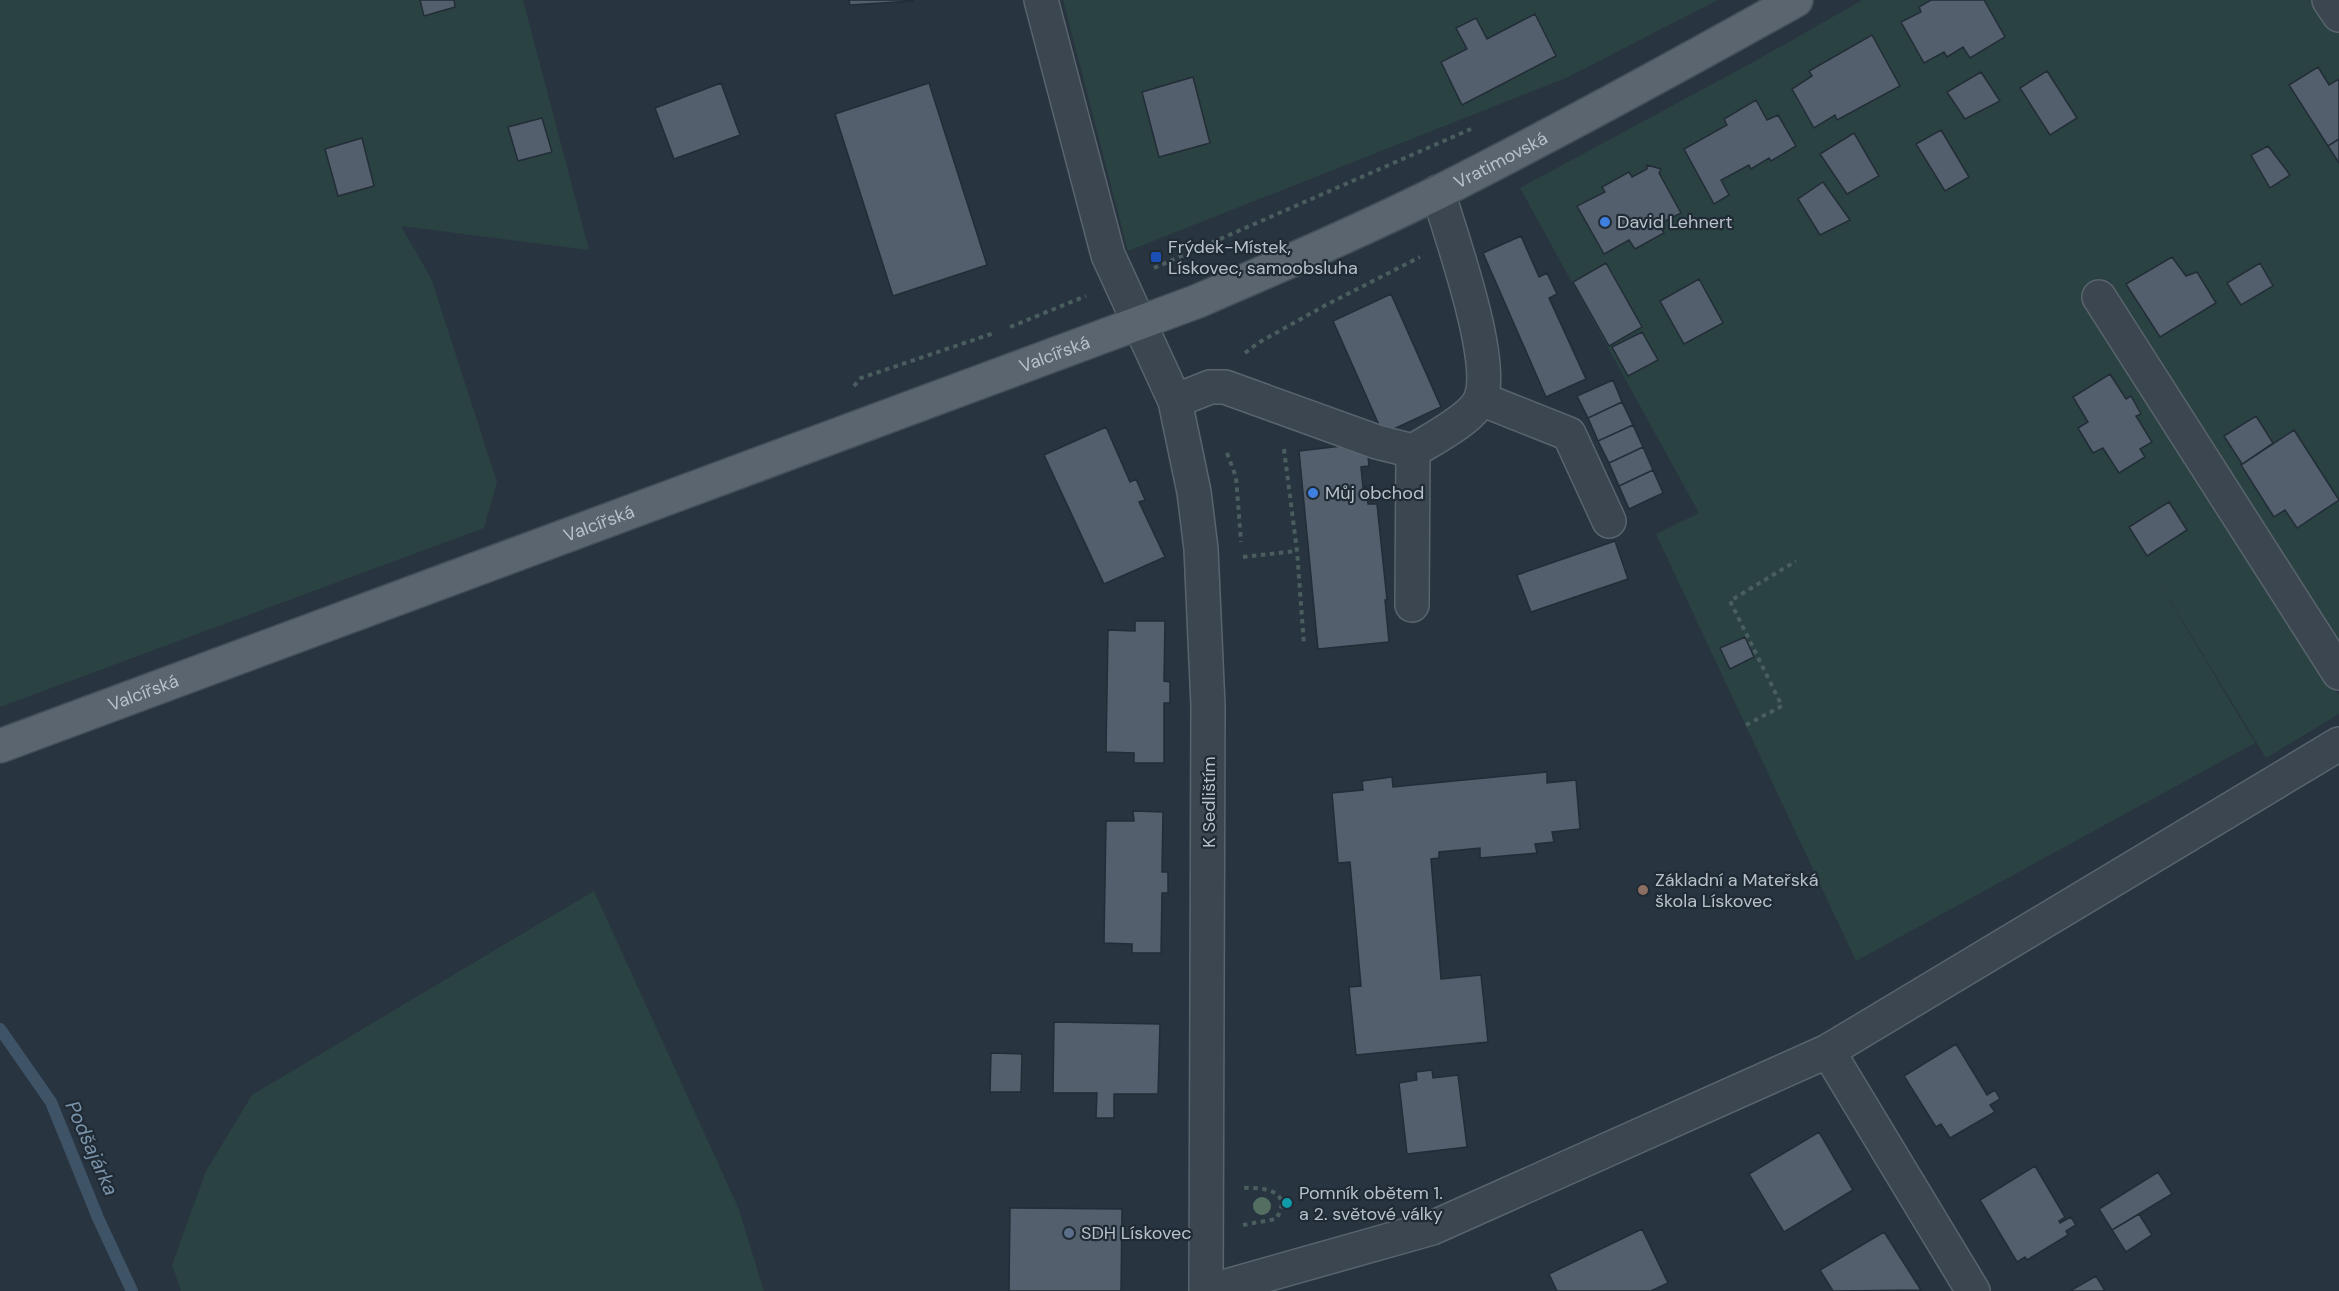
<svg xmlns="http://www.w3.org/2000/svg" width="2339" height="1291" font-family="'DM Sans',sans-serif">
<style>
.green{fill:#2b4242}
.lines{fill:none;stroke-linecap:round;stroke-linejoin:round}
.stream{stroke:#3f5367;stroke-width:12}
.building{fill:#535f6d;stroke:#222d37;stroke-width:1.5}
.minor-casing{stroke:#59646d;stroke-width:36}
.major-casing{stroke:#454f59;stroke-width:36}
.path{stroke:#4a5e5f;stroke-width:4;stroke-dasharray:4.5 4.5;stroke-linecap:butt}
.minor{stroke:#3c4650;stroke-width:33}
.major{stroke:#5a656f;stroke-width:33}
.tree{fill:#546e62}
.shop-dot{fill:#3f7fe0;stroke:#202b35;stroke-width:2}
.transit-dot{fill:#1a4fb4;stroke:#202b35;stroke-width:2}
.education-dot{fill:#8d6e63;stroke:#202b35;stroke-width:2}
.culture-dot{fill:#0f9aa8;stroke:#202b35;stroke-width:2}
.service-dot{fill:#5c6f8a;stroke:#202b35;stroke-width:2}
.labels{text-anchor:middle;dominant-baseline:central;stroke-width:4.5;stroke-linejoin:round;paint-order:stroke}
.street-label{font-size:18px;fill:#b8c1ca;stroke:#202b35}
.poi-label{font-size:18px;fill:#b8c1ca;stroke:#202b35;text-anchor:start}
.water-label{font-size:20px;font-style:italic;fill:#7b94aa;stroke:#202b35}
</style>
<rect width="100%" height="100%" fill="#283440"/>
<path class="green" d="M0,0H523L589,250L401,226L431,278L497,482L484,528L0,707Z
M1063,0H1718L1566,78L1128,251Z
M1862,0H2318L2339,33V641L2109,280L2082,295L2339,695V714L2266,758L2148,564L2255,743L1856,961L1656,534L1699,513L1520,188L1755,61Z
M594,891L738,1207L764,1291H181L172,1265L206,1171L252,1095Z"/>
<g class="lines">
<path class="stream" d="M0,1029L51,1102L98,1218L132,1291"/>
</g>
<path class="building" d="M420,0H454L455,7L424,16Z
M849,0H913V1L850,5Z
M1931,0H1984L2005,37L1970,58L1963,47L1947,57L1944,52L1924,63L1901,22L1921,12L1919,7Z
M1535,14L1556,56L1462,105L1441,62L1467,49L1456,28L1476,18L1487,39Z
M1872,35L1900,86L1837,120L1835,115L1814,128L1792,89L1812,76L1809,71Z
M2318,67L2329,85L2339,79V139L2328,146L2289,85Z
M2047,71L2077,118L2050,135L2020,88Z
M1981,72L2000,101L1965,119L1947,92Z
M1193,77L1210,143L1159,157L1142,92Z
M721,83L740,135L674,159L655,108Z
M929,83L987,265L893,296L835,114Z
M1756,100L1767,120L1778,115L1796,146L1771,161L1769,158L1751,169L1749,165L1721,180L1729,195L1714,204L1684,149L1727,125L1724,119Z
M542,118L552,152L518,161L508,127Z
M1941,130L1969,177L1945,191L1916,144Z
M1854,133L1879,176L1847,194L1820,154Z
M362,138L374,186L338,196L325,149Z
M2339,139V163L2328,146Z
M2268,146L2290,175L2270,188L2251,155Z
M1647,165L1661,169L1659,173L1681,213L1659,224L1664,233L1635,249L1629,240L1604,254L1577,206L1605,192L1602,187L1629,172L1632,177L1647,169Z
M1823,182L1850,220L1820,235L1798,199Z
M1521,236L1539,277L1547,273L1557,294L1549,298L1586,379L1546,397L1483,253Z
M2172,257L2186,276L2197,272L2216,303L2160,337L2126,284Z
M1606,263L1642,327L1609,346L1573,282Z
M2260,263L2273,286L2241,305L2227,283Z
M1699,279L1723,323L1684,344L1660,301Z
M1391,294L1441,407L1383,434L1333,321Z
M1642,332L1658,360L1628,376L1612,347Z
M2110,374L2126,399L2131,396L2141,414L2136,416L2152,442L2140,449L2145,457L2119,473L2103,448L2093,453L2078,428L2088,422L2073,397Z
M1613,380L1622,402L1588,418L1577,396Z
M1622,402L1633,425L1598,441L1588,418Z
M2256,416L2273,443L2242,464L2224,436Z
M1633,425L1643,447L1609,463L1598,441Z
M1106,427L1130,482L1136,479L1145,500L1139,502L1165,557L1104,584L1044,455Z
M2294,430L2339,500L2297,528L2285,510L2274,517L2241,465Z
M1359,444L1367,446L1369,466L1361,467L1363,487L1366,486L1368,504H1377L1387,600H1385L1389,642L1318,649L1299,451Z
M1643,447L1653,470L1619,486L1609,463Z
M1653,470L1663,493L1629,509L1619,486Z
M2169,502L2187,530L2147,556L2129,527Z
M1615,541L1628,579L1531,612L1517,575Z
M1135,621H1165L1164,681L1170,682V703H1164V763H1134V753L1106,752L1108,630L1135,631Z
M1745,637L1754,657L1730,669L1720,648Z
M1547,772V783L1576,780L1580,829L1552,832L1554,842L1535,844L1537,853L1480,858V848L1439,852V858L1431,859L1441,979L1481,975L1488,1042L1356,1055L1349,987L1361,986L1350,862L1338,863L1332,793L1363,790L1362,781L1392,777L1393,787Z
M1133,811L1163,812L1162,872H1168V893H1162L1161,953H1132V944L1104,943L1106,821H1134Z
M1054,1022L1160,1024L1158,1094H1114V1118H1096L1097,1093H1053Z
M1956,1044L1987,1095L1995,1090L2000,1099L1990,1105L1995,1112L1950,1138L1941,1124L1936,1127L1904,1076Z
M991,1053L1022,1054L1021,1092H990Z
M1432,1070L1433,1078L1458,1075L1467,1147L1407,1154L1399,1083L1417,1080L1416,1072Z
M1819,1132L1853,1190L1784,1232L1749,1174Z
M2035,1166L2065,1217L2059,1221L2060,1223L2071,1217L2076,1225L2066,1231L2068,1235L2027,1260L2025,1257L2017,1262L1980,1200Z
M2158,1172L2172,1194L2112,1230L2099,1209Z
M1010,1208L1122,1209L1121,1291H1009Z
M2139,1214L2152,1235L2126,1252L2112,1230Z
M1642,1229L1668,1283L1651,1291H1557L1549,1274Z
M1884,1232L1921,1290L1833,1291L1820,1270Z
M2096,1276L2105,1291H2070Z"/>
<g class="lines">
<g class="minor-casing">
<path id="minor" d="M1041,0L1108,255L1175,401L1194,492L1201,549L1208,706L1206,1291
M2329,0L2339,15
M2099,297L2339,673
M1481,399L1569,434L1609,521
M1175,401L1210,387H1225L1377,442L1413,451C1432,439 1474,418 1481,398C1495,358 1451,236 1438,192
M1412,605L1413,451
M1828,1051L1973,1291
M1209,1291L1432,1228L1828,1051L2339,744"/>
</g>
<g class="major-casing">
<g id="major">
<path id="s1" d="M0,746L1198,301C1279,266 1360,231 1439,192C1560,131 1678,66 1796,0"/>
</g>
</g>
<path class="path" d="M1154,268L1471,129
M1010,327L1086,296
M1245,353L1258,343L1324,306L1420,257
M854,386L861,378L994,333
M1284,449L1297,551L1304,645
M1227,453L1236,477L1241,542
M1243,557L1297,551
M1746,725L1782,706L1730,601L1796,561
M1243,1225L1276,1219C1294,1191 1264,1187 1244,1188"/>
<use href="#minor" class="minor"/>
<use href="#major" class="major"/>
</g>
<circle class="tree" cx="1262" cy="1206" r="9"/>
<g class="shop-dot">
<circle cx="1605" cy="222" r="6"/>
<circle cx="1313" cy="493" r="6"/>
</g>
<rect class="transit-dot" x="1150" y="251" width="12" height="12" rx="3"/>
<circle class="education-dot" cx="1643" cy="890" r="6"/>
<circle class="culture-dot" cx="1287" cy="1203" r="6"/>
<circle class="service-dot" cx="1069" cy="1233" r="6"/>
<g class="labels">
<g class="street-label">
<text stroke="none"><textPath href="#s1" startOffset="1612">Vratimovská</textPath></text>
<text stroke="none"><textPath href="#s1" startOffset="1125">Valcířská</textPath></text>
<text stroke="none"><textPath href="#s1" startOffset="639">Valcířská</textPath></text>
<text stroke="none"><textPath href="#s1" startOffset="153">Valcířská</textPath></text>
<text transform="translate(1209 802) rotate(-90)">K Sedlištím</text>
</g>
<g class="poi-label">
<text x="1617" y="222">David Lehnert</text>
<text x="1168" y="247">Frýdek-Místek,<tspan x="1168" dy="21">Lískovec, samoobsluha</tspan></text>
<text x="1325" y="493">Můj obchod</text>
<text x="1655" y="880">Základní a Mateřská<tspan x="1655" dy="21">škola Lískovec</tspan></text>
<text x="1299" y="1193">Pomník obětem 1.<tspan x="1299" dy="21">a 2. světové války</tspan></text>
<text x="1081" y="1233">SDH Lískovec</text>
</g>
<g class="water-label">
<text transform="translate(92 1148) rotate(66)">Podšajárka</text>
</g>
</g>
</svg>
